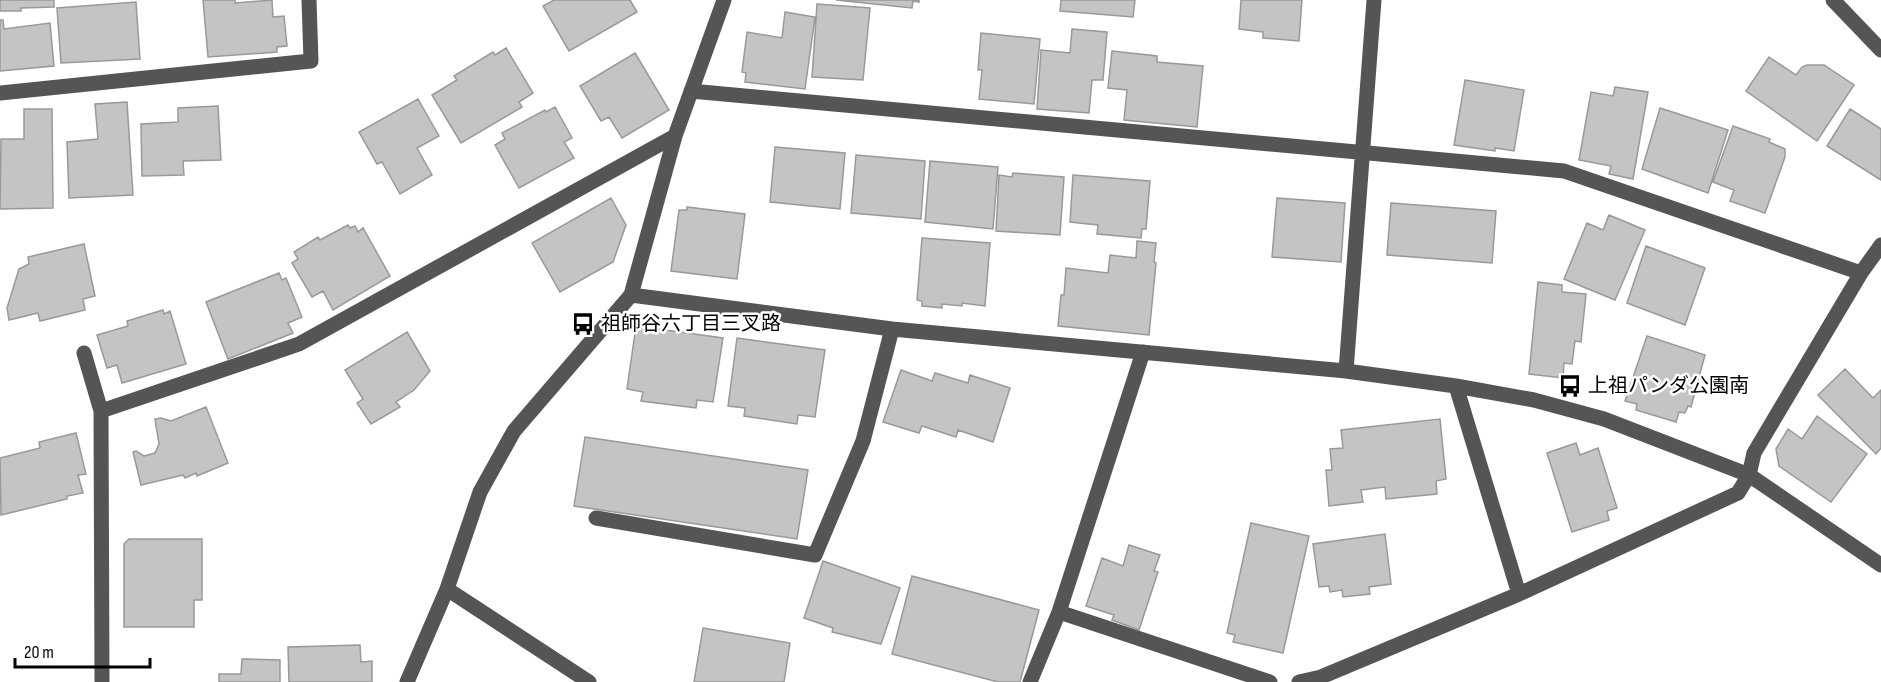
<svg xmlns="http://www.w3.org/2000/svg" width="1881" height="682" font-family="'Sofia Sans Condensed','Noto Sans JP',sans-serif">
<style>
.building{fill:#c4c4c4;stroke:#999;stroke-width:1.5}
.lines{fill:none;stroke-linecap:round;stroke-linejoin:round}
.minor{stroke:#555;stroke-width:15}
.labels{text-anchor:middle;dominant-baseline:central;stroke-width:5;stroke-linejoin:round;paint-order:stroke}
.poi-label{font-size:20px;fill:#000;stroke:#fff;text-anchor:start}
</style>
<rect width="100%" height="100%" fill="#fff"/>
<path class="building" d="M0,0H54V7L21,8V11H0Z
M203,0H235V3L272,0L273,17L284,16L287,46L277,47V52L208,57Z
M554,0H630L637,12L569,51L543,6Z
M836,0H919V2L913,1L912,8Z
M1061,0H1135L1133,17L1060,11Z
M1241,0H1302L1299,41L1263,38V32L1239,29Z
M136,2L140,59L61,63L57,8Z
M817,4L870,8L863,80L812,77Z
M785,12L815,17L805,89L745,82L746,73L742,72L747,32L782,38Z
M0,20H3L4,29L50,23L54,66L0,71Z
M1072,29L1107,32L1103,80H1092L1089,113L1037,109L1041,50L1070,53Z
M981,33L1040,39L1034,104L979,99L982,70H978Z
M506,48L533,93L519,102L522,107L461,143L432,95L457,80L454,76L493,52L495,55Z
M1112,51L1157,56V62L1203,66L1197,127L1124,120L1127,90L1108,88Z
M635,53L669,110L622,138L609,117L601,121L580,86Z
M1769,57L1796,75L1802,67L1807,65H1824L1854,85L1817,141L1746,91Z
M1465,80L1524,90L1514,151L1495,148V151L1454,145Z
M1615,87L1648,92L1633,179L1609,174L1611,166L1579,160L1591,92L1613,96Z
M418,99L439,136L417,148L432,175L400,194L382,162L377,164L359,132Z
M127,102L133,195L69,198L67,142L98,139L95,104Z
M218,106L221,160L183,161L184,175L142,176L141,124L178,122V108Z
M555,107L572,138L564,142L574,158L519,188L495,145L505,139L502,133L545,110L546,112Z
M1660,108L1728,130L1708,193L1642,169Z
M24,109H52L53,208L0,209L1,139H24Z
M1850,109L1881,129V180L1827,146Z
M1733,126L1770,139L1769,142L1785,149V157L1765,213L1730,201L1734,190L1713,182Z
M775,147L845,153L840,209L770,202Z
M856,155L925,161L921,219L851,213Z
M930,161L998,167L993,229L925,222Z
M1013,173L1064,177L1060,235L996,231L999,175L1012,177Z
M1073,175L1150,181L1146,229H1142L1141,238L1097,234L1098,225L1070,222Z
M611,198L626,225L613,262L560,292L532,243Z
M1277,198L1345,203L1341,262L1272,257Z
M1391,203L1496,211L1492,263L1387,255Z
M687,207L745,214L737,279L671,271L679,210H687Z
M1609,215L1645,230L1615,300L1564,279L1587,223L1603,230Z
M348,225L350,228L355,226L358,232L363,228L390,276L333,310L323,291L312,297L292,263L298,259L294,252L318,237L320,240Z
M922,238L990,243L985,306L962,303V306L942,304V308L922,306V301L917,300Z
M1137,241L1156,243L1154,262L1156,263L1149,335L1058,326L1061,295H1064L1066,268L1108,273L1110,255L1136,258Z
M84,244L95,296L83,299L85,310L40,321L38,313L9,320L7,308L19,269L29,264L28,257Z
M1646,246L1705,268L1685,325L1627,303Z
M279,273L282,280L286,278L302,317L288,323L293,333L228,359L206,302Z
M1538,282L1562,285V292L1586,294L1581,342L1575,341L1572,364L1564,363L1563,378L1529,374Z
M163,310L164,314L170,311L186,364L122,383L117,365L107,368L97,335L128,326L127,321Z
M636,326L723,338L713,402L697,400L696,408L641,401L643,392L627,389Z
M407,332L430,371L414,390L396,402L400,407L371,424L357,403L363,399L345,370Z
M1647,336L1705,355L1691,407L1688,406L1685,413L1679,412L1676,422L1636,410L1637,404L1625,401Z
M737,338L825,350L815,417L798,415L797,424L744,416L745,408L728,406Z
M1845,369L1873,398L1881,390V448L1876,454L1818,395Z
M901,370L932,381L935,373L968,383L970,375L1010,388L993,442L958,430L956,437L922,426L919,433L883,422Z
M206,407L228,463L197,476L196,473L185,478L183,475L141,485L133,452L136,451L144,456L155,453L159,444L155,419L161,418L171,421Z
M1817,416L1867,454L1831,502L1779,466L1776,449L1788,429L1802,439Z
M1440,419L1446,479L1436,481L1437,494L1386,499L1385,487L1361,490L1363,502L1329,506L1326,470H1332L1330,449L1343,448L1341,430Z
M76,433L86,474L78,475L83,493L67,496V499L1,515L0,458L40,448L39,442Z
M585,437L808,470L797,539L574,506Z
M1576,443L1580,455L1598,448L1617,508L1607,511L1609,520L1572,532L1547,453Z
M1251,523L1309,536L1283,653L1233,642L1235,635L1227,633Z
M1385,534L1391,584L1369,587L1370,594L1343,597L1342,590L1330,592L1329,586L1319,587L1313,544Z
M129,539H202V600H194V627H124V544Z
M1129,545L1160,555L1154,571L1158,572L1139,630L1112,620L1114,615L1086,606L1102,558L1123,566Z
M823,561L900,588L881,644L832,632L833,628L804,618Z
M912,576L1039,610L1020,682H998L892,654Z
M703,628L790,643L784,682H694Z
M360,645L361,662L372,661V682H289L288,647Z
M242,659L280,660V682H219V674H241Z"/>
<g class="lines">
<path class="minor" d="M1833,0L1881,50
M691,91L1564,171L1861,273
M0,93L311,61L309,0
M631,295L892,329L1346,371L1456,386L1534,400L1604,419L1749,475L1881,565
M84,353L101,411L102,682
M1346,371L1374,0
M1456,386L1519,594
M101,411L299,344L675,136
M596,518L815,555L863,441L892,329
M447,589L589,682
M1059,612L1270,682
M407,682L447,589L480,492L514,431L631,295L675,136L724,0
M1030,682L1059,612L1143,352
M1299,682L1321,677L1519,594L1738,493L1749,475L1754,453L1861,273L1881,245"/>
</g>
<defs>
<g id="bus-bare" transform="scale(1.8)"><path d="M-5-6H5V4H4V6H2V4H-2V6H-4V4H-5ZM-3.5-4V0h7V-4ZM-3.5 1.2v1.5H-2V1.2ZM2 1.2v1.5H3.5V1.2Z" fill="#000" stroke="#fff" stroke-width="2.5" paint-order="stroke"/></g>
</defs>
<g fill-rule="evenodd">
<use href="#bus-bare" x="583" y="324"/>
<use href="#bus-bare" x="1570" y="386"/>
</g>
<g class="labels">
<g class="poi-label">
<text x="601" y="324">祖師谷六丁目三叉路</text>
<text x="1588" y="386">上祖パンダ公園南</text>
</g>
</g>
<path d="M15 658v9h135v-9" fill="none" stroke="#000000" stroke-width="3"/>
<text x="24" y="658" font-size="18" fill="#000000" stroke="#ffffff" stroke-width="4.5" paint-order="stroke">20 m</text>
</svg>
